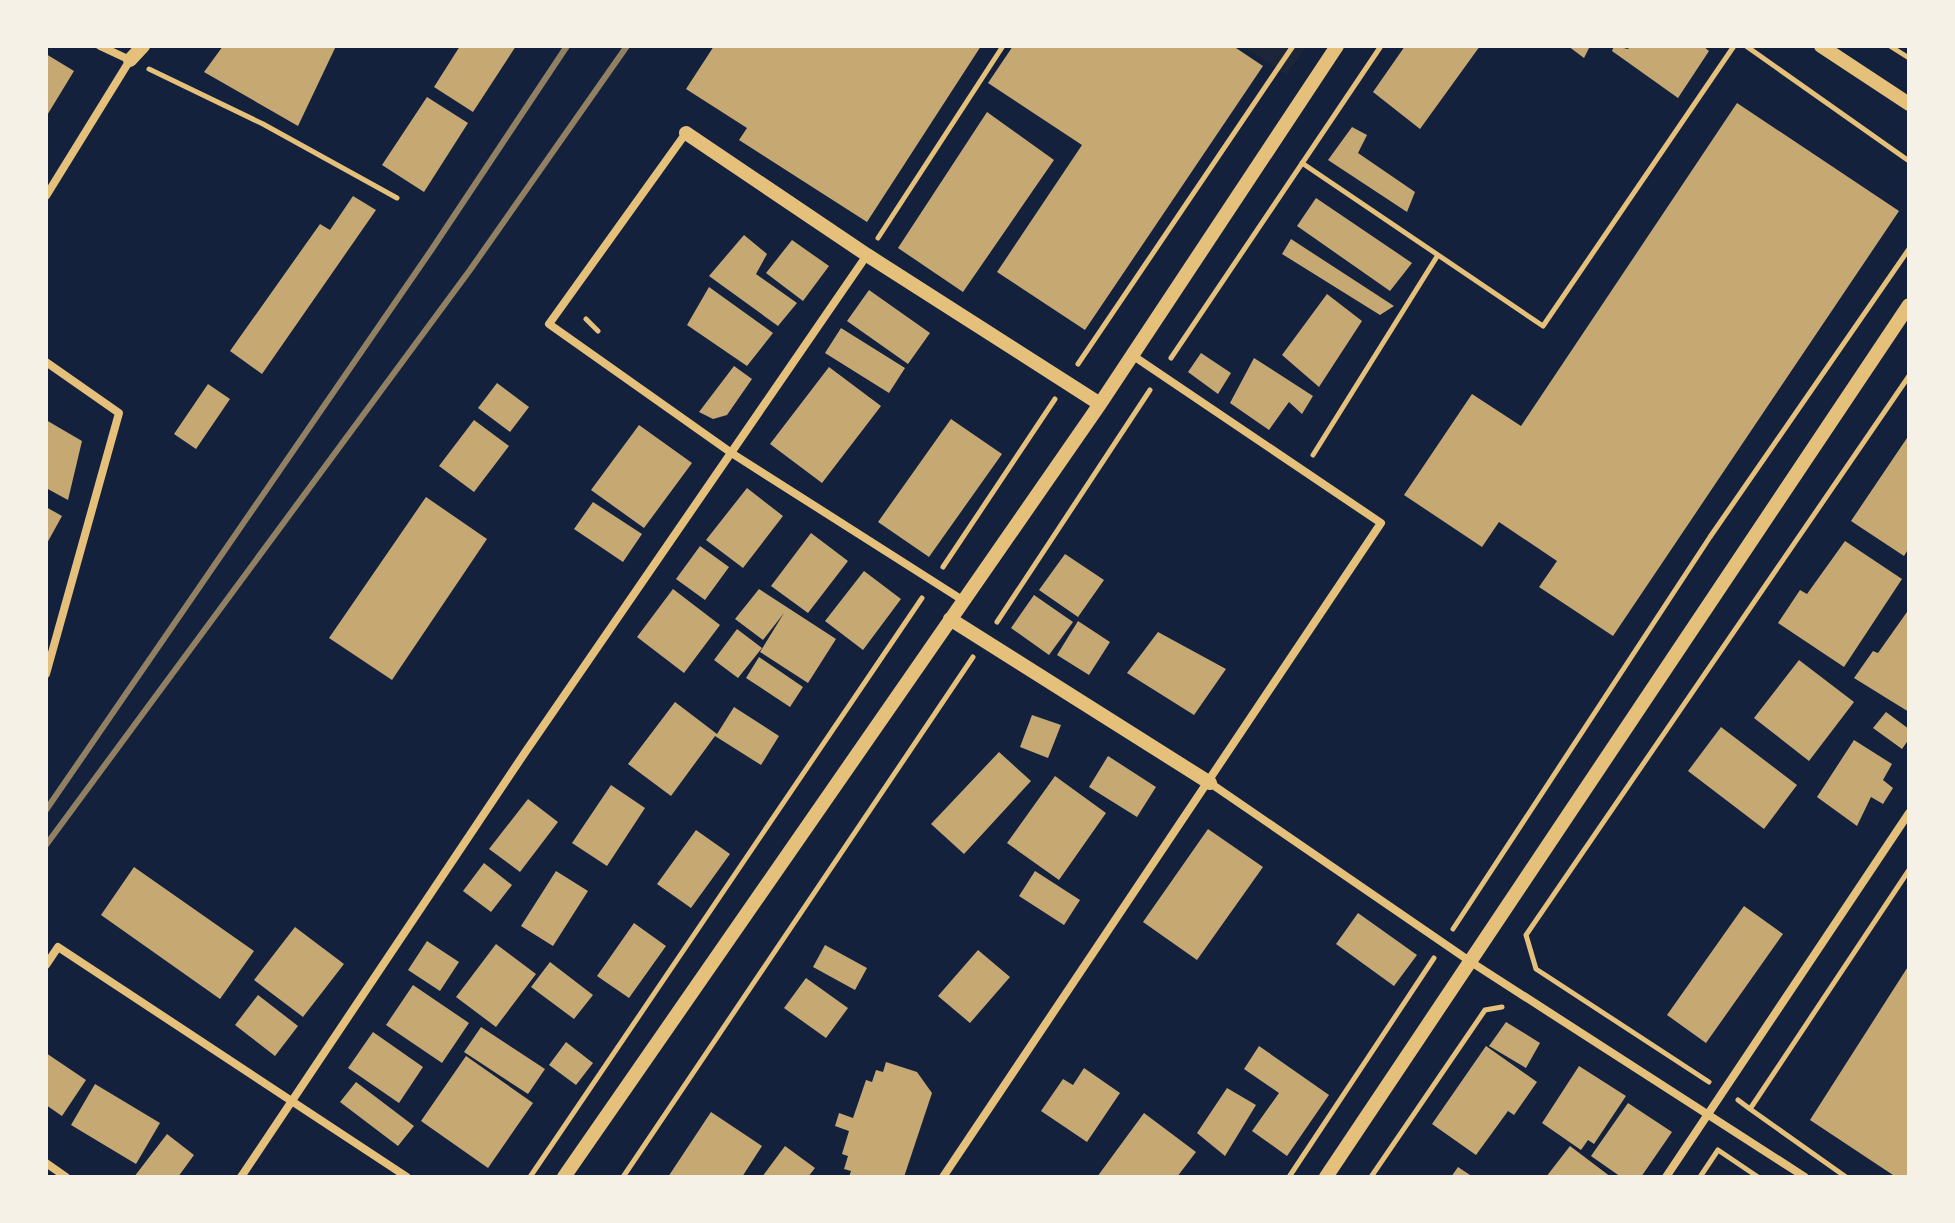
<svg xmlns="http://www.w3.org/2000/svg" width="1955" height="1223" font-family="'IBM Plex Sans',sans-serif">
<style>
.green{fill:#1d2539}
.building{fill:#c6a872}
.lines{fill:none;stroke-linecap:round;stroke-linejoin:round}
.path{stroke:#e5c07b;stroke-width:5}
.minor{stroke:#e5c07b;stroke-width:8}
.tertiary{stroke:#e5c07b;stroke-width:14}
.rail{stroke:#918062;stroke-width:6}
</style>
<rect width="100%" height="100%" fill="#14213d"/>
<path class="green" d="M1243,46H1306L1286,75Z"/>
<path class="building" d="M223,46L252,47L336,46L298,126L204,72Z
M460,46H516L473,112L434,87Z
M714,46H981L867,222L739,140L747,128L686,89Z
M1013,46H1233L1263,66L1085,330L997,272L1082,145L988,83Z
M1405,46H1480L1420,129L1373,92Z
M1568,46H1590L1584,58Z
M1614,46L1628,49L1630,46H1703L1709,51L1678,98L1612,51Z
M46,54L74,71L46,117Z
M427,97L468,123L424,192L382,165Z
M1737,103L1899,211L1613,636L1539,587L1557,561L1499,522L1482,547L1404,495L1472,394L1521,426Z
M987,112L1054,160L963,292L898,248Z
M1352,127L1367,135L1358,153L1415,192L1407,212L1328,160Z
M353,196L376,210L262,374L230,351L320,224L330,230Z
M1316,198L1412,263L1390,291L1297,226Z
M744,235L767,254L756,274L797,303L778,326L709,276Z
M1291,239L1394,306L1380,315L1282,254Z
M792,240L829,266L803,301L766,273Z
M709,287L773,333L747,366L687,325Z
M869,290L930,333L908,364L847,321Z
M1327,294L1362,321L1319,387L1282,355Z
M841,328L905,368L889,393L825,353Z
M1201,353L1231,373L1218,394L1188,372Z
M1254,358L1313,396L1302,414L1289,402L1269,430L1230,403Z
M734,366L752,379L727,415L713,419L699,412Z
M829,367L881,406L822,483L770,444Z
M497,383L529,407L510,432L478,408Z
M208,384L230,399L196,449L174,434Z
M951,419L1002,454L929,557L878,522Z
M46,420L82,441L68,500L46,488Z
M474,420L509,446L474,492L439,466Z
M639,425L692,463L644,528L591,490Z
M1909,435V548L1904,556L1851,521Z
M747,488L783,516L743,568L706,540Z
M426,497L487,539L392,680L329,638Z
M593,502L642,534L623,562L574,529Z
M46,507L62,516L46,545Z
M811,533L848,561L808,613L771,586Z
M1845,541L1902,579L1844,667L1778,623L1800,590L1807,594Z
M700,546L729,567L705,600L676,579Z
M1065,554L1104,580L1078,617L1039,590Z
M864,571L901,599L863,650L825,621Z
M673,589L720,625L684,673L637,637Z
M759,589L836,639L808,683L760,652L784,613L763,640L735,619Z
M1034,595L1073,622L1049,655L1011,628Z
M1907,612L1909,614V712L1854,678L1873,651L1878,653Z
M1078,621L1110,642L1089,675L1057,655Z
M737,629L762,648L738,678L714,660Z
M1158,632L1226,669L1194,715L1127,673Z
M759,657L803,687L790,707L746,678Z
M1799,660L1854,702L1809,761L1754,718Z
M675,702L717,734L734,707L779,736L761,765L715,736L671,796L628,764Z
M1886,712L1909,729V739L1902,749L1873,728Z
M1032,715L1061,725L1048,758L1020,747Z
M1721,727L1797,785L1764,829L1688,771Z
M1854,740L1892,764L1883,780L1893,788L1883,804L1871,797L1857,826L1817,797Z
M999,752L1031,781L964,854L931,824Z
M1108,756L1156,787L1137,817L1089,787Z
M1055,776L1106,813L1059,880L1007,843Z
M611,785L645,808L607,866L572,843Z
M528,799L558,822L520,872L489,849Z
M1208,829L1263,867L1197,960L1143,922Z
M696,830L730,854L691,908L657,884Z
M484,863L512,885L491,912L463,891Z
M134,867L254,951L220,999L101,915Z
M556,871L588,891L553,946L521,926Z
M1035,871L1080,900L1064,925L1019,896Z
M1744,906L1783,934L1706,1043L1667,1015Z
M1358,913L1417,955L1394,986L1336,944Z
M634,923L666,946L629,998L597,976Z
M295,927L344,964L303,1017L254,980Z
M427,941L459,962L440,991L408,970Z
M496,944L536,974L496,1027L456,997Z
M825,945L867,968L855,990L813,967Z
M978,950L1010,977L970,1023L938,996Z
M550,962L593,995L574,1019L531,987Z
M1909,965V1177H1896L1810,1120Z
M806,978L848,1008L826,1038L784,1008Z
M413,985L469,1023L442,1063L386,1025Z
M258,995L298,1026L275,1056L235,1025Z
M1506,1022L1540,1043L1526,1068L1489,1046Z
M481,1027L545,1069L528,1094L464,1052Z
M373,1032L423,1067L399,1103L348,1068Z
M566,1042L593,1063L576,1085L549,1065Z
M1259,1046L1329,1095L1287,1156L1252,1131L1279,1093L1244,1069Z
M1486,1046L1537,1082L1514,1115L1508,1111L1476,1155L1432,1124Z
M46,1053L86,1080L62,1116L46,1105Z
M466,1056L533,1103L488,1168L421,1121Z
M886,1062L917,1072L932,1093L904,1177H849L851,1171L844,1169L848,1156L842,1154L849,1131L835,1126L839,1113L853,1118L866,1080L872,1082L876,1070L883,1072Z
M1579,1066L1626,1096L1594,1144L1588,1140L1581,1150L1542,1123Z
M1084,1068L1120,1093L1087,1142L1041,1111L1063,1079L1073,1085Z
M356,1082L414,1126L398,1146L340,1102Z
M95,1084L160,1123L136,1164L71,1125Z
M1227,1088L1256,1105L1225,1156L1197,1133Z
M1628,1103L1672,1132L1641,1177H1621L1591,1156Z
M711,1112L762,1146L742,1177H668Z
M1144,1113L1196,1152L1177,1177H1097Z
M167,1134L194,1155L178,1177H134Z
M785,1146L815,1168L808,1177H762Z
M1570,1146L1611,1177H1546Z
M1458,1167L1473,1177H1451Z"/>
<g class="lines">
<path class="path" d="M1746,46L1909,161
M1890,46L1909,58
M149,69L263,124L397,198
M1302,163L1543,326L1734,46
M878,238L1003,46
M586,319L598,331
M1171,358L1381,46
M1078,364L1293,46
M1313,455L1438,255
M943,567L1055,399
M997,622L1150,390
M1453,929L1710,537L1909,249
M1709,1082L1536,969L1526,935L1909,376
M1738,1100L1750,1109
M530,1177L922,598
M623,1177L973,657
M1289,1177L1434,958
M1371,1177L1485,1010L1502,1007
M1700,1177L1718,1150L1758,1177
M1846,1177L1750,1109L1909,870"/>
<path class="minor" d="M686,133L549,324L733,454L964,601
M46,196L130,60L100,46
M46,362L119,413L46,674
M1210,783L1471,962L1805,1177
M46,965L58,947L407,1177
M46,1163L66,1177
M241,1177L524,754L867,255
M943,1177L1381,523L1132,355
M1666,1177L1909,813"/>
<path class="tertiary" d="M1821,46L1909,104
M130,60L143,46
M686,133L867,255L1100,404
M950,619L1210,783
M564,1177L1100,404L1337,46
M1326,1177L1909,305"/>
<path class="rail" d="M46,810L432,249L567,46
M46,845L470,270L627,46"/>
</g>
<rect width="1955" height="1223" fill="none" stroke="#f6f1e7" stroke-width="96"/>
</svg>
